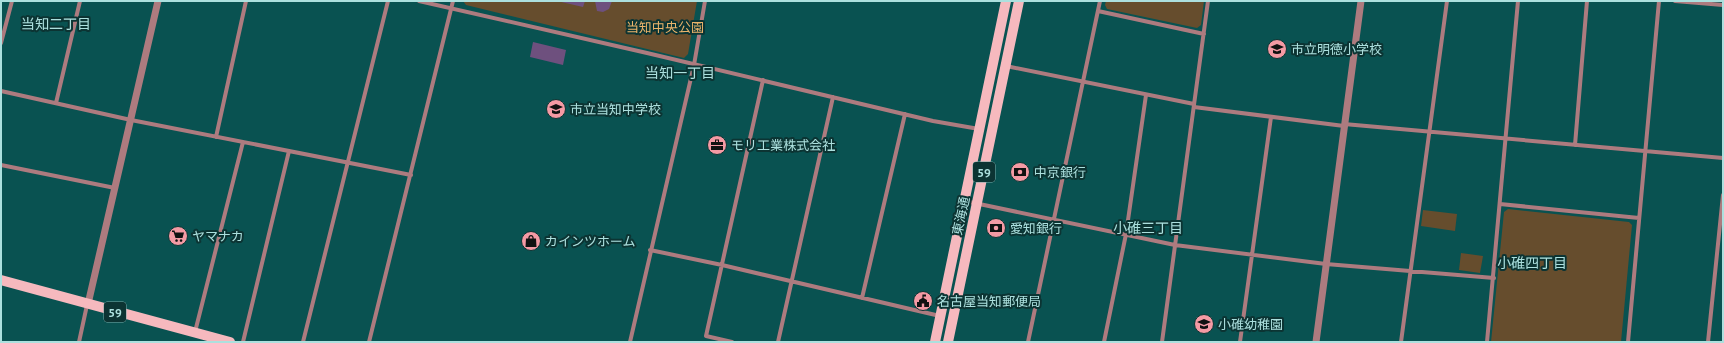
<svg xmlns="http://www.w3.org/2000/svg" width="1724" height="343" font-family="'PT Sans','Noto Sans JP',sans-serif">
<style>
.green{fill:#664d2d}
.water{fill:#6e507e}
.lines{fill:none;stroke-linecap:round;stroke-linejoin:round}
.minor{stroke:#ad7b7f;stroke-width:4}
.tertiary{stroke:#ad7b7f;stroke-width:7}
.primary{stroke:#f6b9be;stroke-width:10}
.labels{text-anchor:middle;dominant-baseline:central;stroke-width:4;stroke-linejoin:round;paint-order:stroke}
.shield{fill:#0c3433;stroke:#7cacab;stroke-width:1}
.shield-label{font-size:12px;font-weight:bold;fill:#ace0de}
.park-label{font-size:13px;fill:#ebb46b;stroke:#0c3433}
.poi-label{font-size:13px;fill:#ace0de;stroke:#0c3433;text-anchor:start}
.street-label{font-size:13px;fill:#ace0de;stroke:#0c3433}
.neighbourhood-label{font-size:14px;fill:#ace0de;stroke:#0c3433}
</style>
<rect width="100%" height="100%" fill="#095251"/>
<path class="green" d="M463,1H697L688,54L684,58L466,5Z
M1106,1H1204L1201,25L1197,28L1107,9L1105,5Z
M1508,209L1629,222L1632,225L1621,342H1491L1504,212Z
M1423,210L1457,214L1455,231L1421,226Z
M1461,253L1483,256L1480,273L1459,270Z"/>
<path class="water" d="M557,1H585L583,7Z
M595,1H612L609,9L603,12L597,11Z
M533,42L566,50L563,65L530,57Z"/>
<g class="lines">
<path class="minor" d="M419,1L647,53L933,121L979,129
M1675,1L1723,5
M1098,11L1204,34
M1,43L12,1
M1006,66L1194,104
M1,91L131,120L411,175
M56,103L80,1
M1194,107L1344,126
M1344,124L1723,158
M216,137L246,1
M1575,145L1587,1
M1,165L115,188
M965,201L1175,245L1326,264L1494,278
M1500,204L1639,218
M650,250L722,265L940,316
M862,298L905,114
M195,332L243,142
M79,342L87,305
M243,342L289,151
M303,342L388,1
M369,342L453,1
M630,342L694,65L705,1
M732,342L706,336L763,80
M778,342L833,97
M1028,342L1100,1
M1104,342L1126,234L1146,95
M1162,342L1208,1
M1240,342L1271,117
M1401,342L1447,1
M1487,342L1518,1
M1628,342L1659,1
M1708,342L1723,195"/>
<path class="tertiary" d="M88,304L158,1
M1316,342L1361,1"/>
<path class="primary" d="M1,280L230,342
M935,342L1006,1
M948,342L1019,1"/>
</g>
<defs>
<g id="school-disc" transform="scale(1)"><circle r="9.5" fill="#f49aa4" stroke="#0c3433"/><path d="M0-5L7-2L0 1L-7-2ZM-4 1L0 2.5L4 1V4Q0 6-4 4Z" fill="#111"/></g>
<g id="office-disc" transform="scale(1)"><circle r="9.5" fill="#f49aa4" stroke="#0c3433"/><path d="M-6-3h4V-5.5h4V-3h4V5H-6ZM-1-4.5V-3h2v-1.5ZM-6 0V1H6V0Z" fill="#111"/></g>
<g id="bank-disc" transform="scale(1)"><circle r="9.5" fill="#f49aa4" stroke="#0c3433"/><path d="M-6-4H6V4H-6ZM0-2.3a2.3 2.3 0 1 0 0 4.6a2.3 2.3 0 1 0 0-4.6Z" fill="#111"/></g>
<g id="supermarket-disc" transform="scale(1)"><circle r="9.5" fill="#f49aa4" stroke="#0c3433"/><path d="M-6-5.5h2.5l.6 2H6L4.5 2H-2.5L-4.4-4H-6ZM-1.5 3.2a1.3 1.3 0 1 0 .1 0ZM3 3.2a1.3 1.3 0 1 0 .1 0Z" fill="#111"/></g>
<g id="shop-disc" transform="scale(1)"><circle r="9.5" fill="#f49aa4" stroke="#0c3433"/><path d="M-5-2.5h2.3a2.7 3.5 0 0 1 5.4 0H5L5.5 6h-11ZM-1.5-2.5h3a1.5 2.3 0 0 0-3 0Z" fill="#111"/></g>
<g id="civic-disc" transform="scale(1)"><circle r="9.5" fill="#f49aa4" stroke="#0c3433"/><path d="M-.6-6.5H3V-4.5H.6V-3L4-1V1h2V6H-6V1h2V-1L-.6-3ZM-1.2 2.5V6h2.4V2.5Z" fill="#111"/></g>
</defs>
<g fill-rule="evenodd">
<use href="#school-disc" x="1277" y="49"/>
<use href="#school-disc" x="556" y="109"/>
<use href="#office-disc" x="717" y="145"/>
<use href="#bank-disc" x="1020" y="172"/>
<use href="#bank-disc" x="996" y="228"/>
<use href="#supermarket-disc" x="178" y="236"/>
<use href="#shop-disc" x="531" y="241"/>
<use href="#civic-disc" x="923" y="301"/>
<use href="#school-disc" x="1204" y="324"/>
</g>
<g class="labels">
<g class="shield">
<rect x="973" y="162" width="22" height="20" rx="3"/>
<rect x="104" y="302" width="22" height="20" rx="3"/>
</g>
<g class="shield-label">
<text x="984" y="172">59</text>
<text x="115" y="312">59</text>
</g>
<g class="park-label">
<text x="665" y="27">当知中央公園</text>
</g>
<g class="poi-label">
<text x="1291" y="49">市立明徳小学校</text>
<text x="570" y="109">市立当知中学校</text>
<text x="731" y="145">モリ工業株式会社</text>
<text x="1034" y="172">中京銀行</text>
<text x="1010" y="228">愛知銀行</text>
<text x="192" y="236">ヤマナカ</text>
<text x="545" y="241">カインツホーム</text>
<text x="937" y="301">名古屋当知郵便局</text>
<text x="1218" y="324">小碓幼稚園</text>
</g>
<g class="street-label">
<text transform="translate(961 216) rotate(-78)">東海通</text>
</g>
<g class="neighbourhood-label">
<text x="56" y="24">当知二丁目</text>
<text x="680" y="73">当知一丁目</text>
<text x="1148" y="228">小碓三丁目</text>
<text x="1532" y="263">小碓四丁目</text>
</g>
</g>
<rect width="1724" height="343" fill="none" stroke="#ace0de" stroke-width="4"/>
</svg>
